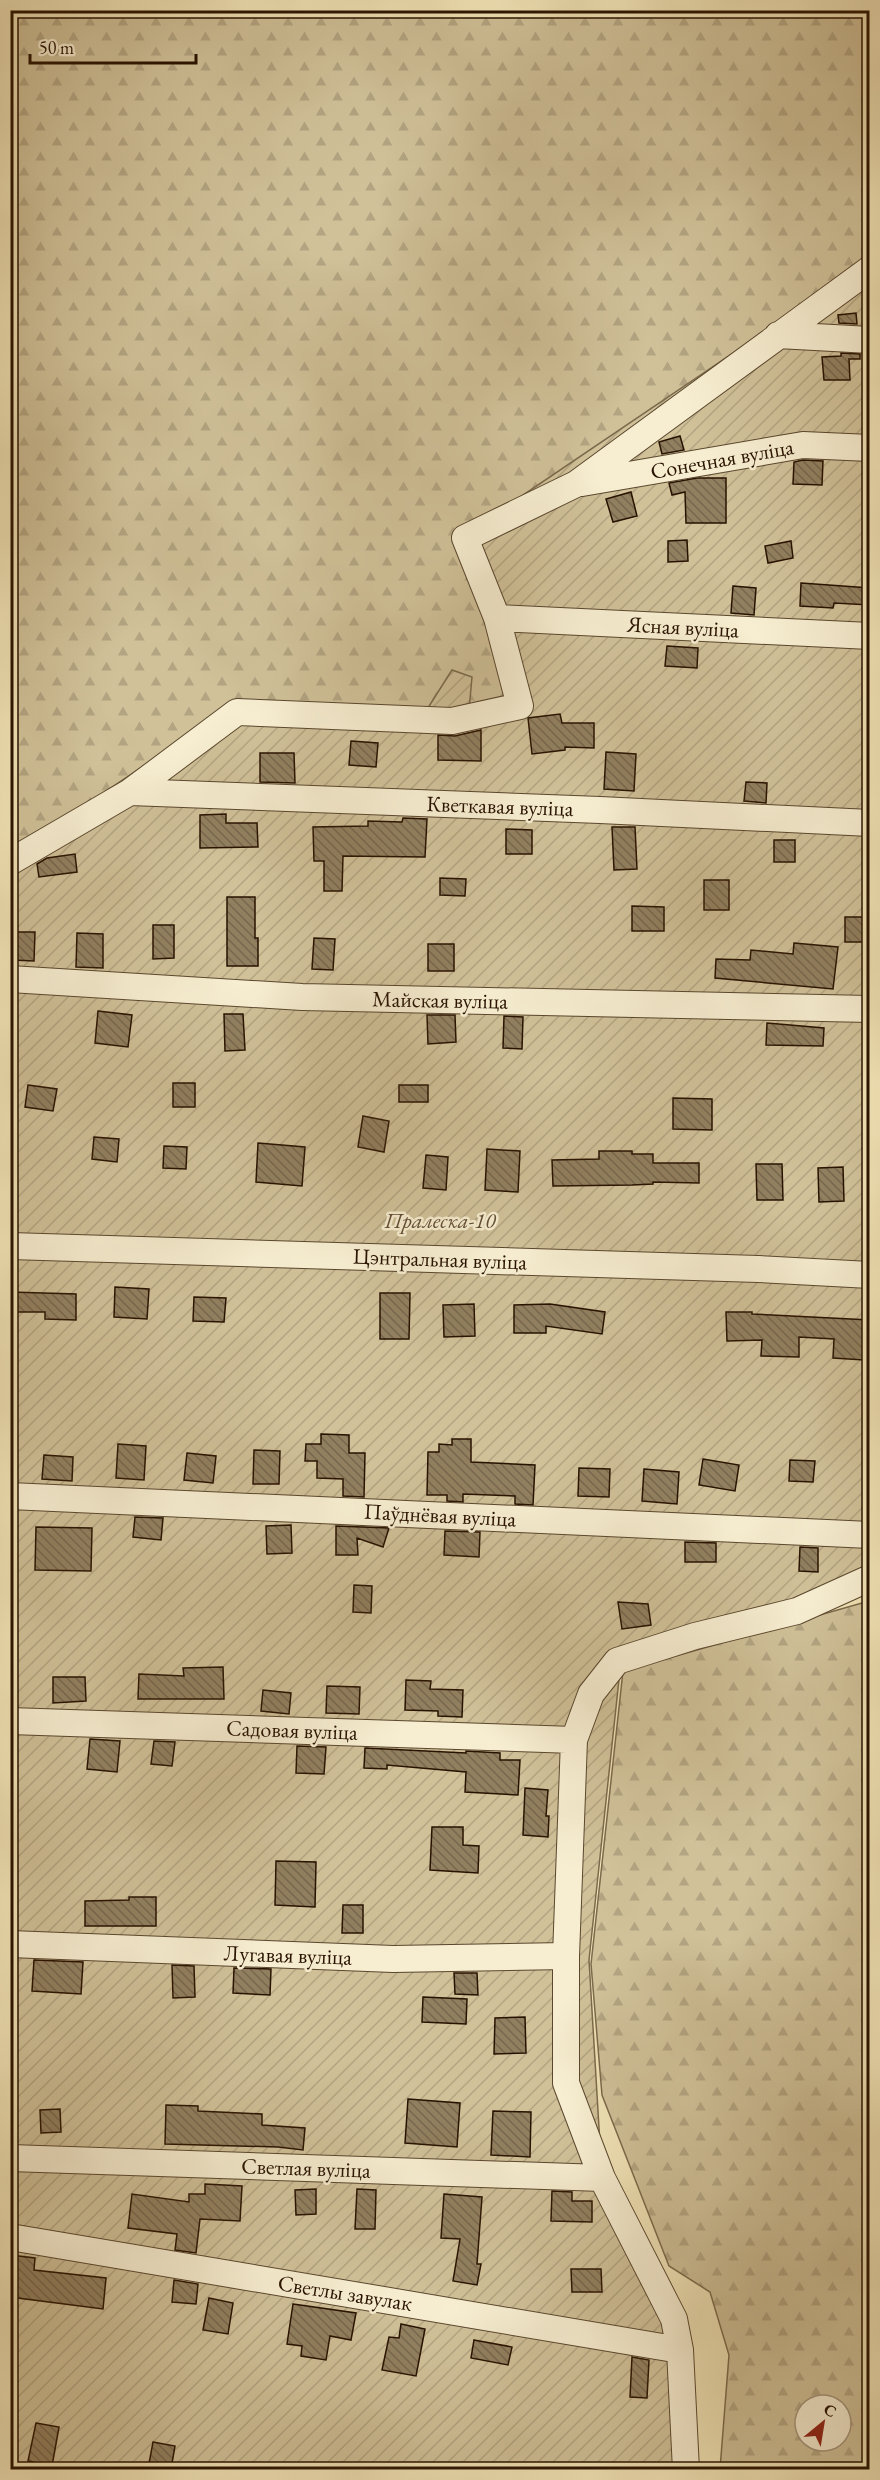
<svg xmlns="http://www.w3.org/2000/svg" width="880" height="2480" font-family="'EB Garamond',serif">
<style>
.forest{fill:url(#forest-firs);stroke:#7c6a4c;stroke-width:1.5;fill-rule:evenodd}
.garden{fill:url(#garden-furrows);stroke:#7c6a4c;stroke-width:1.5}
.building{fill:url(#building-back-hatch);stroke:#281200;stroke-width:1.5}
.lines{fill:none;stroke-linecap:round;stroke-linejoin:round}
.street-casing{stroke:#5a472e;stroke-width:28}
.street{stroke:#f7eed1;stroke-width:26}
.labels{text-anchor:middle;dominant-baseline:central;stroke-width:5;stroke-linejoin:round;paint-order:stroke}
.street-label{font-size:22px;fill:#281200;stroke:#f7eed1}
.park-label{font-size:22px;font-style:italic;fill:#634f36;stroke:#f7eed1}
</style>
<defs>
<pattern id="forest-firs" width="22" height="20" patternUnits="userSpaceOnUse" patternTransform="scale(1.5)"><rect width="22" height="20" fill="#d0c199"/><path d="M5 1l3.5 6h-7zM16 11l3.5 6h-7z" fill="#b3a582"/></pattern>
<pattern id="garden-furrows" width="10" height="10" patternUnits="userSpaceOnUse" patternTransform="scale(1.5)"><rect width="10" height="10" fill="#d0c199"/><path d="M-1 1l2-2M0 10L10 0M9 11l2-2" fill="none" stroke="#b3a582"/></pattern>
<pattern id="building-back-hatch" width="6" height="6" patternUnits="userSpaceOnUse" patternTransform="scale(1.5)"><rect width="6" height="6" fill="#918060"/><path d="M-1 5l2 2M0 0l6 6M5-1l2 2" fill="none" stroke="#76674d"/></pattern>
</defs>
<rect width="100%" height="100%" fill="#f2e5b8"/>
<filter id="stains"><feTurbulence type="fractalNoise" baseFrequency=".00333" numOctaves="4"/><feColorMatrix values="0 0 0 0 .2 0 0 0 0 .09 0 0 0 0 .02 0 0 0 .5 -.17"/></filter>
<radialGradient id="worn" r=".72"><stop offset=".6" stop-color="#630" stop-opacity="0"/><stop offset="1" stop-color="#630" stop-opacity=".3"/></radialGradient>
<path class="forest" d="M11,11H869V259L512,695L469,711H426L11,855Z
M869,1601V2469H720L729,2355L710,2292L669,2266L602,2095L591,1964L623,1671ZM805,2405H841V2441H805Z"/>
<path class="garden" d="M869,261V1586L620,1670L589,1960L602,2178L668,2319L683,2469L11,2470V855L203,726L426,711L452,670L472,677L469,710L512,695L464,535Z"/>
<path class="building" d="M856,313L857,324L839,323L838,315Z
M841,353L860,354V359H849L850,380H824L822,357L841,356Z
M680,436L684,450L662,454L659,442Z
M803,460L823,461L822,485L793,484L794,462Z
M697,478H726V523H686L685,492L672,495L669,483Z
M631,492L637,516L613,522L606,499Z
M687,540L688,561L668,562V541Z
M791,541L793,558L768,563L765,546Z
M801,583L870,588V605L834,603L833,608L800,606Z
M733,586L756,588L754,615L731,613Z
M667,646L698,648L697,668L665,666Z
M560,714L562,723H594V748L565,747V750L532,754L528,718Z
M481,730V761L438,760V735L455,736Z
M351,741L378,743L376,767L349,765Z
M606,752L636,754L634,791L604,789Z
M260,753H294L295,783L260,782Z
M746,782L767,783L766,803L744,801Z
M226,814V823H257L258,847L200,848V815Z
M403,818L427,819L425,857L343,856L342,891H324V861H314L313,827L368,826V821L402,822Z
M612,827H635L637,869L614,870Z
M506,829L532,830V854H506Z
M774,840H795V862H774Z
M75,854L77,872L39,877L37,864L47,858Z
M440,878L466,879L465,896L440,895Z
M704,880H729V910H704Z
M227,897H255V938H258V966H227Z
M632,906L664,907V931H632Z
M845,917H865V942H845Z
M153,925H174V958L153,959Z
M13,932H35L34,961L12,960Z
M77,933L103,934V968L76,967Z
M314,938L335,939L333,970L312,969Z
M794,943L838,947L833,989L715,978L716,959L750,960L751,950L793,954Z
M428,944H454V971H428Z
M98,1011L132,1015L128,1047L95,1043Z
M224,1014H243L245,1050L225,1051Z
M427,1015H455L456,1042L428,1044Z
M504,1016L523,1017L522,1049L503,1048Z
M767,1023L824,1028L823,1046L766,1045Z
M173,1083H195V1107H173Z
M28,1085L57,1089L53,1111L25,1107Z
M399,1085H428V1102H399Z
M673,1098L712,1099V1130L673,1129Z
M363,1116L389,1121L384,1152L358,1147Z
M94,1137L119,1139L117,1162L92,1159Z
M258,1143L305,1147L302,1186L256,1182Z
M164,1146L187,1147L186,1169L163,1168Z
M487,1149L520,1151L518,1192L485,1190Z
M599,1151H632V1154H653V1163H699V1183L653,1182V1184L632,1185L553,1186L552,1160L599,1159Z
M426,1155L448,1157L446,1190L423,1188Z
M756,1164H782L783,1200H757Z
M843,1167L844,1201L819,1202L818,1168Z
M115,1287L149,1289L147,1319L114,1317Z
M10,1292L76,1294V1320L45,1319V1312H10Z
M380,1293H410L409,1339H380Z
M194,1297L226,1298L224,1322L193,1321Z
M474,1304L475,1336L444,1337L443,1305Z
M550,1304L605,1312L602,1334L546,1326V1333H514V1305Z
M726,1312H752V1314L870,1320V1355H864V1360L833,1358L834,1339L799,1337V1357L761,1356L762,1340L727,1341Z
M321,1434L349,1435V1453H365L364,1497L343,1496V1479L317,1478V1461H305L306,1444H321Z
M452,1439H471V1462L535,1465L533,1505L515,1504V1496L463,1494V1502L447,1501V1495H427L428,1452H439V1444L452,1445Z
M118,1444L146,1446L144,1480L116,1478Z
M254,1450L280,1451L279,1484H253Z
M187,1453L216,1456L213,1483L184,1480Z
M44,1455L73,1457L72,1481L42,1479Z
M703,1459L739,1465L735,1491L699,1485Z
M790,1460L815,1461L813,1482L789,1481Z
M579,1468L610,1469L609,1497L578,1496Z
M644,1469L679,1472L677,1504L642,1501Z
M135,1517L163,1518L161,1540L133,1537Z
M291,1525L292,1553L267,1554L266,1526Z
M336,1526L389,1528L383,1547L357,1538L358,1555H336Z
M36,1527L92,1528L91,1571L35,1570Z
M445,1531L480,1532L479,1557L444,1555Z
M685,1542L716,1543V1562H685Z
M800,1547L818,1548V1572L799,1571Z
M354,1585L372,1586L371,1613L353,1612Z
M618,1602L648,1604L651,1625L622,1629Z
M223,1667L224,1699H138L139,1674L184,1676L183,1668Z
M53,1677H85L86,1701L53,1703Z
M406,1680L431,1681L430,1689L463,1690L462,1717L438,1716V1711L405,1710Z
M327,1686L360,1687L359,1714L326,1713Z
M263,1690L291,1693L289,1714L261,1711Z
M90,1739L120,1741L117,1772L87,1769Z
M154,1741L175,1742L172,1766L151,1764Z
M297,1746L326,1747L324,1774L296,1773Z
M365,1748L466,1753V1751L500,1753V1760H520L518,1795L465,1792L466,1772L387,1765V1769L364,1768Z
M525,1788L548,1790L546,1816H549L548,1837L523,1835Z
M432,1827H463V1845L479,1846L478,1873L430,1870Z
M276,1861L316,1862L315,1907L275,1905Z
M129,1897H156V1926H85V1901L129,1900Z
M343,1905H363V1933H342Z
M34,1960L83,1962L81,1994L32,1991Z
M172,1965L194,1966L195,1997L173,1998Z
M234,1968L271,1969L270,1995L233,1993Z
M454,1973H477L478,1995L455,1994Z
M423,1997L467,1999L466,2024L422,2022Z
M525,2017L526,2053L494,2054L495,2018Z
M408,2099L460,2103L457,2147L405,2143Z
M166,2105L198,2106V2111L262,2114V2125L305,2128L303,2150L278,2147L165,2144Z
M60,2109L61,2132L41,2133L40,2110Z
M493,2111L531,2112L530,2157L491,2155Z
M205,2184L242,2186L240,2221L200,2219L196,2253L175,2250L177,2234L128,2228L132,2194L189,2202V2194H205Z
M316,2189V2214L296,2215L295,2190Z
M357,2189L376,2190L375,2229H355Z
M552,2191L572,2192V2201H592V2222L551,2221Z
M444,2194L482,2197L477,2264H481L477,2285L453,2281L460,2239L441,2238Z
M10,2255L35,2258L34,2270L106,2278L103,2309L10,2297Z
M571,2269H601L602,2292H572Z
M174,2280L198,2284L196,2304L172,2302Z
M209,2298L233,2303L228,2334L203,2330Z
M293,2304L356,2313L351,2340L330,2336L326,2360L301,2356L302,2346L287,2344Z
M401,2324L425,2329L416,2376L382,2370L389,2337L399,2338Z
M474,2340L512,2347L508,2365L471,2358Z
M632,2357L649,2360L647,2398L630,2397Z
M36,2423L59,2427L52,2466L28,2461Z
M153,2442L175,2446L171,2469H148Z"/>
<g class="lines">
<g class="street-casing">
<path id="street" d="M778,335L870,340
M582,483L803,445L870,448
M497,618L870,636
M130,792L600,810L870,823
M10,862L130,792L237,712L452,721L520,706L497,618L465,538L576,484L870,269
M10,979L302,997L870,1009
M10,1246L758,1269L870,1275
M10,1496L870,1535
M10,1721L574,1740
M10,1944L393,1959L566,1956
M10,2158L602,2178
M10,2237L680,2350
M686,2470L680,2350L674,2319L602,2178L566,2083V1956L574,1740L591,1694L617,1661L695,1636L797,1611L870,1578"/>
</g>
<use href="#street" class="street"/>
</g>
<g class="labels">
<g class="street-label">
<text transform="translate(722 459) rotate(-10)">Сонечная вуліца</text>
<text transform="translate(683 627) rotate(3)">Ясная вуліца</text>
<text transform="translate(500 806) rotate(2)">Кветкавая вуліца</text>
<text transform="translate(440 1000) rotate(1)">Майская вуліца</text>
<text transform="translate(440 1259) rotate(2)">Цэнтральная вуліца</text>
<text transform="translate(440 1515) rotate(3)">Паўднёвая вуліца</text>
<text transform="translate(292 1730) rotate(2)">Садовая вуліца</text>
<text transform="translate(288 1955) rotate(2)">Лугавая вуліца</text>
<text transform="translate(306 2168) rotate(2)">Светлая вуліца</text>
<text transform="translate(345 2293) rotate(9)">Светлы завулак</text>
</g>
<g class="park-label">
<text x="440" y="1220">Пралеска-10</text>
</g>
</g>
<rect width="880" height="2480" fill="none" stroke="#f2e5b8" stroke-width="36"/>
<rect x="12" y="12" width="856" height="2456" fill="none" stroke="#281200" stroke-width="3"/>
<rect x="18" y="18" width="844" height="2444" fill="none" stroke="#281200" stroke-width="1.5"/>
<g transform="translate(823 2423) rotate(30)"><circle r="28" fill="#f7eed1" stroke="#a4967d" stroke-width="1.5"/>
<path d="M0-4.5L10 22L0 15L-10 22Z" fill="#8f2418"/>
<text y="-9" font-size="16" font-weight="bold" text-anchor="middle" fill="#281200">С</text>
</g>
<path d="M30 54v9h166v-9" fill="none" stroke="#281200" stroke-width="3"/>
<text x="39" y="54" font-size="18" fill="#281200" stroke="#f7eed1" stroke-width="4.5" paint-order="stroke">50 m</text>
<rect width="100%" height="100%" filter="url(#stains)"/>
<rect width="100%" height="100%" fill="url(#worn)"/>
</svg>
